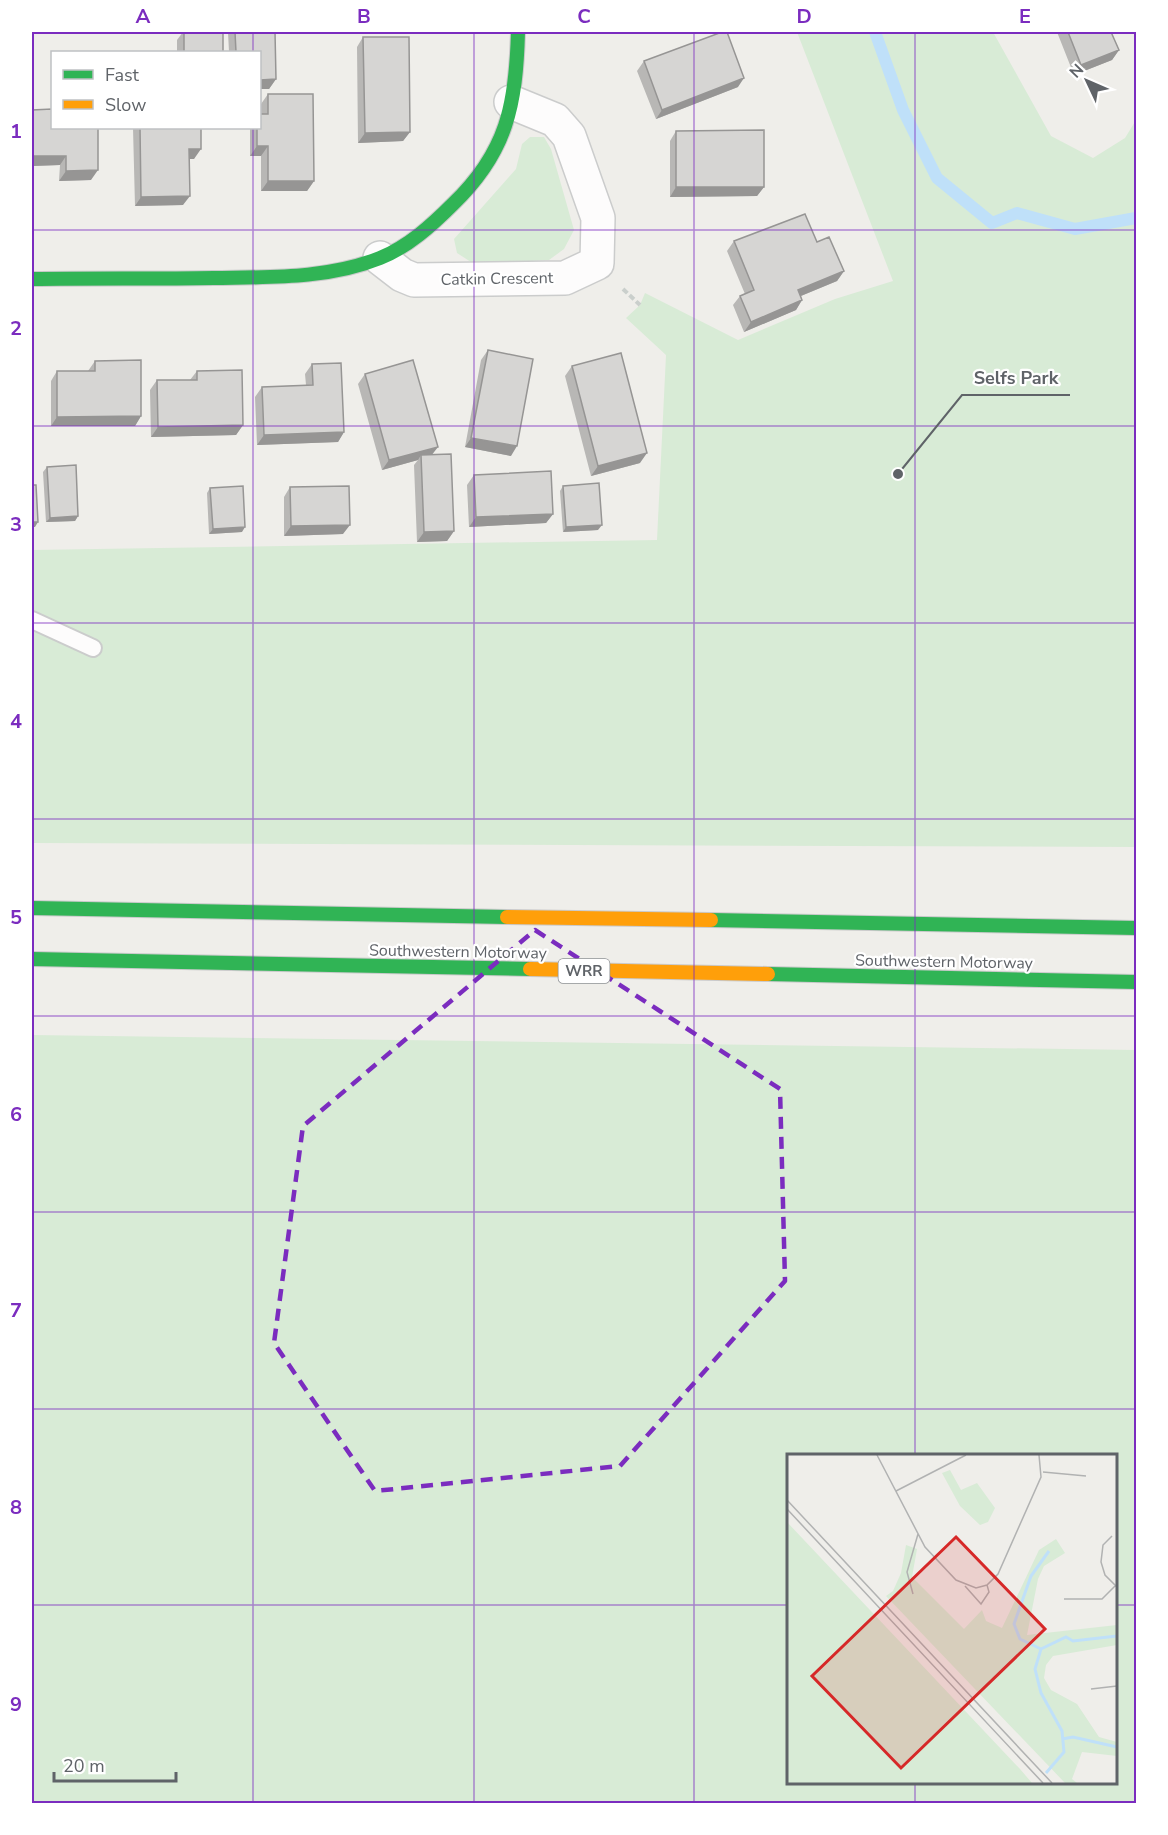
<svg xmlns="http://www.w3.org/2000/svg" width="1168" height="1835" font-family="'Nunito Sans',sans-serif">
<style>
.green{fill:#d8ebd6;fill-rule:evenodd}
.lines{fill:none;stroke-linecap:round;stroke-linejoin:round}
.stream{stroke:#bfe0f9;stroke-width:12}
.lane-casing{stroke:#cbcccc;stroke-width:20}
.street-casing{stroke:#cbcccc;stroke-width:36}
.fast-casing{stroke:#cacacb;stroke-width:16}
.slow-casing{stroke:#cacacb;stroke-width:16}
.path{stroke:#cacfcc;stroke-width:4;stroke-dasharray:6 3;stroke-linecap:butt}
.lane{stroke:#fdfcfc;stroke-width:16}
.street{stroke:#fdfcfc;stroke-width:33}
.fast{stroke:#30b455;stroke-width:14}
.slow{stroke:#ff9f0a;stroke-width:14}
.wall{fill:#b8b7b5}
.shaded-wall{fill:#969594}
.building{fill:#d6d5d3;stroke:#969594;stroke-width:1.5}
.marked{fill:none;stroke:#7b2cbf;stroke-width:4.5;stroke-dasharray:12 8;stroke-linejoin:round}
.grid{fill:none;stroke:#7b2cbf;stroke-width:1.5;stroke-opacity:0.55}
.labels{text-anchor:middle;dominant-baseline:central;stroke-width:4.5;stroke-linejoin:round;paint-order:stroke}
.shield{fill:#fff;stroke:#8f9295;stroke-width:1.5}
.shield-label{font-size:15px;font-weight:bold;fill:#5f6368}
.street-label{font-size:16px;fill:#5f6368;stroke:#fff}
.inset-river{fill:none;stroke:#bfe0f9;stroke-width:3}
.inset-road{fill:none;stroke:#b1b2b2;stroke-width:1.5}
.view{fill:#d62828;fill-opacity:0.15;stroke:#d62828;stroke-width:3}
.inset-edge{fill:none;stroke:#5f6368;stroke-width:3}
.leader{fill:none;stroke:#5f6368;stroke-width:2}
.callout-dot{fill:#5f6368;stroke:#fff;stroke-width:2}
.callout-label{font-size:18px;text-anchor:middle;font-weight:bold;fill:#5f6368;stroke:#fff;stroke-width:4.5;stroke-linejoin:round;paint-order:stroke}
.neatline{fill:none;stroke:#7b2cbf;stroke-width:2}
.grid-label{font-size:20px;text-anchor:middle;font-weight:bold;fill:#7b2cbf}
</style>
<rect width="100%" height="100%" fill="#efeeea"/>
<path class="green" d="M797,32H993L1051,136L1093,158L1125,138L1136,120V847L32,843V550L657,540L666,355L626,318L640,305L645,293L738,340L835,299L893,281Z
M530,137H544L551,149L574,230L564,249L549,260L474,264L457,253L454,239L516,169L522,144Z
M32,1035L1136,1050V1803H32ZM788,1456H1116V1782H788Z"/>
<g class="lines">
<path class="stream" d="M875,32L903,110L937,178L992,223L1017,213L1075,229L1136,218"/>
<g class="lane-casing">
<path id="lane" d="M32,620L93,648"/>
</g>
<g class="street-casing">
<path id="street" d="M380,258L402,275L414,280L565,278L597,263L598,218L569,136L555,120L511,102"/>
</g>
<g class="fast-casing">
<path id="fast" d="M32,279C93,278 153,279 214,278C269,277 328,279 380,258C408,247 432,225 453,204C507,152 516,105 518,32
M32,908L507,917
M711,920L1136,928
M32,959L530,969
M768,974L1136,982"/>
</g>
<g class="slow-casing">
<path id="slow" d="M507,917L711,920
M530,969L768,974"/>
</g>
<path class="path" d="M623,289L640,305"/>
<use href="#lane" class="lane"/>
<use href="#street" class="street"/>
<use href="#fast" class="fast"/>
<use href="#slow" class="slow"/>
</g>
<path class="wall" d="M183,32H223V52H177V40Z
M228,32H275L276,79L269,89L260,52H229Z
M1057,32H1111L1119,50L1112,60L1074,75Z
M363,37L410,132L403,141L358,143L357,47Z
M644,61L738,87L656,119L637,71Z
M268,94L314,181L307,191H261V156H250V128H260L261,104Z
M32,110L91,180L59,181L60,165L32,166Z
M133,128H201L194,159H189L183,205L135,206Z
M676,131L764,187L757,196L670,197V141Z
M734,241L817,242L844,271L837,281L801,296L802,300L796,310L744,332L733,305L740,296L745,294L727,251Z
M488,350L511,456L465,447L481,360Z
M95,361L141,416L135,426H51V381L57,371H88Z
M312,364L344,432L338,442L257,445L255,397L262,387L306,385L305,374Z
M572,366L640,463L591,476L565,376Z
M197,371L243,425L236,435L151,437L150,390L157,380H190Z
M365,374L432,455L454,531L447,541L417,542L414,465L418,460L382,470L358,384Z
M47,467L78,516L75,521L46,522L43,472Z
M474,475L553,514L546,523L469,527L467,485Z
M563,486L598,530L563,532L560,491Z
M290,487L343,534L284,536V497Z
M210,488L242,532L209,534L207,493Z"/>
<path class="shaded-wall" d="M1119,50L1112,60L1074,75L1081,65Z
M744,78L738,87L656,119L662,110Z
M276,79L269,89H260V80Z
M410,132L403,141L358,143L365,133Z
M257,146H268L261,156H250Z
M189,149H201L194,159H182Z
M32,156H66L60,165L32,166Z
M98,170L91,180L59,181L66,171Z
M268,181H314L307,191H261Z
M676,187H764L757,196L670,197Z
M190,196L183,205L135,206L141,197Z
M844,271L837,281L791,300L798,290Z
M802,300L796,310L744,332L751,322Z
M141,416L135,426H51L57,417Z
M243,425L236,435L151,437L158,427Z
M344,432L338,442L257,445L264,435Z
M471,438L517,446L511,456L465,447Z
M438,447L431,456L421,455L418,460L382,470L389,460Z
M647,453L640,463L591,476L598,466Z
M553,514L546,523L469,527L476,517Z
M78,516L75,521L46,522L50,518Z
M32,522H38L35,527H32Z
M350,525L343,534L284,536L291,526Z
M602,525L598,530L563,532L566,527Z
M245,527L242,532L209,534L213,529Z
M454,531L447,541L417,542L424,532Z"/>
<path class="building" d="M184,32H223V52H184Z
M235,32H275L276,79L260,80V52H236Z
M722,32H727L744,78L662,110L644,61Z
M1068,32H1111L1119,50L1081,65Z
M363,37H409L410,132L365,133Z
M268,94H313L314,181H268V146H257V128H260V114H268Z
M52,109V128H98V170L66,171V156H32V110Z
M140,128H201V149H189L190,196L141,197Z
M764,130V187H676V131Z
M805,214L817,242L829,237L844,271L798,290L802,300L751,322L740,296L754,290L734,241Z
M488,350L533,359L517,446L471,438Z
M621,353L647,453L598,466L572,366Z
M141,360V416L57,417V371H95V361Z
M413,360L438,447L389,460L365,374Z
M341,363L344,432L264,435L262,387L313,385L312,364Z
M242,370L243,425L158,427L157,380H197V371Z
M451,454L454,531L424,532L421,455Z
M76,465L78,516L50,518L47,467Z
M551,471L553,514L476,517L474,475Z
M599,483L602,525L566,527L563,486Z
M32,485H36L38,522H32Z
M243,486L245,527L213,529L210,488Z
M349,486L350,525L291,526L290,487Z"/>
<path class="marked" d="M535,930L780,1089L785,1281L620,1466L375,1491L274,1343L303,1126Z"/>
<path class="grid" d="M253,32V52M474,32V1804M694,32V1804M915,32V1456M253,128V1804M32,230H1136M32,426H1136M32,623H1136M32,819H1136M32,1016H1136M32,1212H1136M32,1409H1136M32,1605H788M1116,1605H1136M915,1782V1804"/>
<g class="labels">
<rect class="shield" x="558.5" y="959" width="51" height="24" rx="4.5"/>
<g class="shield-label">
<text x="584" y="971">WRR</text>
</g>
<g class="street-label">
<text transform="translate(497 279) rotate(-1)">Catkin Crescent</text>
<text transform="translate(458 952) rotate(1)">Southwestern Motorway</text>
<text transform="translate(944 962) rotate(1)">Southwestern Motorway</text>
</g>
</g>
<g transform="translate(787 1454)">
<rect width="330" height="330" fill="#efeeea"/>
<path d="M163,16L174,36L190,29L208,54L201,68L193,71L173,52L155,19ZM0,68L233,315L245,329H0ZM269,85L278,99L257,112L251,125L240,181L330,171V191L266,202L259,211L257,224L264,236L290,250L312,283L330,288V302L295,298L285,325L290,329H278L99,142L106,137L114,119L119,91L130,95L125,123L177,175L195,156L199,167L215,174L252,96Z" fill="#d8ebd6"/>
<path class="inset-river" d="M254,195L233,185L227,170L244,122L262,97M275,285L286,283L330,293M259,319L277,298L275,277L254,239L248,215L254,195L279,183L286,187L330,182"/>
<path class="inset-road" d="M90,1L138,93L169,126L189,134L200,131L211,120L254,23L252,1M256,18L299,22M109,37L179,1M0,46L265,329M0,55L256,329M325,82L316,91L314,108L318,121L330,133M178,132L194,150L202,138L200,131M126,140L120,118L131,80M277,145H315L328,132M304,235L330,232"/>
<path class="view" d="M169,83L258,175L114,314L25,222Z"/>
<rect width="330" height="330" class="inset-edge"/>
</g>
<path class="leader" d="M898 474L962 395H1070"/>
<circle class="callout-dot" cx="898" cy="474" r="6"/>
<g class="callout-label">
<text x="1016" y="384">Selfs Park</text>
</g>
<rect width="1168" height="1835" fill="none" stroke="#ffffff" stroke-width="66"/>
<rect x="51" y="51" width="210" height="78" fill="#ffffff" stroke="#bfc1c3" stroke-width="1.5"/>
<rect x="63" y="70" width="30" height="9" fill="#30b455" stroke="#bfc1c3" stroke-width="1.5"/>
<text x="105" y="81" font-size="18" fill="#5f6368">Fast</text>
<rect x="63" y="100" width="30" height="9" fill="#ff9f0a" stroke="#bfc1c3" stroke-width="1.5"/>
<text x="105" y="111" font-size="18" fill="#5f6368">Slow</text>
<g transform="translate(1087 81) rotate(314)" stroke="#ffffff" stroke-width="4.5" paint-order="stroke">
<path d="M0-4.5L10 22L0 15L-10 22Z" fill="#5f6368"/>
<text y="-9" font-size="16" font-weight="bold" text-anchor="middle" fill="#5f6368">N</text>
</g>
<path d="M54 1772v9h122v-9" fill="none" stroke="#5f6368" stroke-width="3"/>
<text x="63" y="1772" font-size="18" fill="#5f6368" stroke="#ffffff" stroke-width="4.5" paint-order="stroke">20 m</text>
<rect x="33" y="33" width="1102" height="1769" class="neatline"/>
<g class="grid-label">
<text x="143" y="23">A</text>
<text x="364" y="23">B</text>
<text x="584" y="23">C</text>
<text x="804" y="23">D</text>
<text x="1025" y="23">E</text>
<text x="16" y="138">1</text>
<text x="16" y="335">2</text>
<text x="16" y="531">3</text>
<text x="16" y="728">4</text>
<text x="16" y="924">5</text>
<text x="16" y="1121">6</text>
<text x="16" y="1317">7</text>
<text x="16" y="1514">8</text>
<text x="16" y="1711">9</text>
</g>
</svg>
